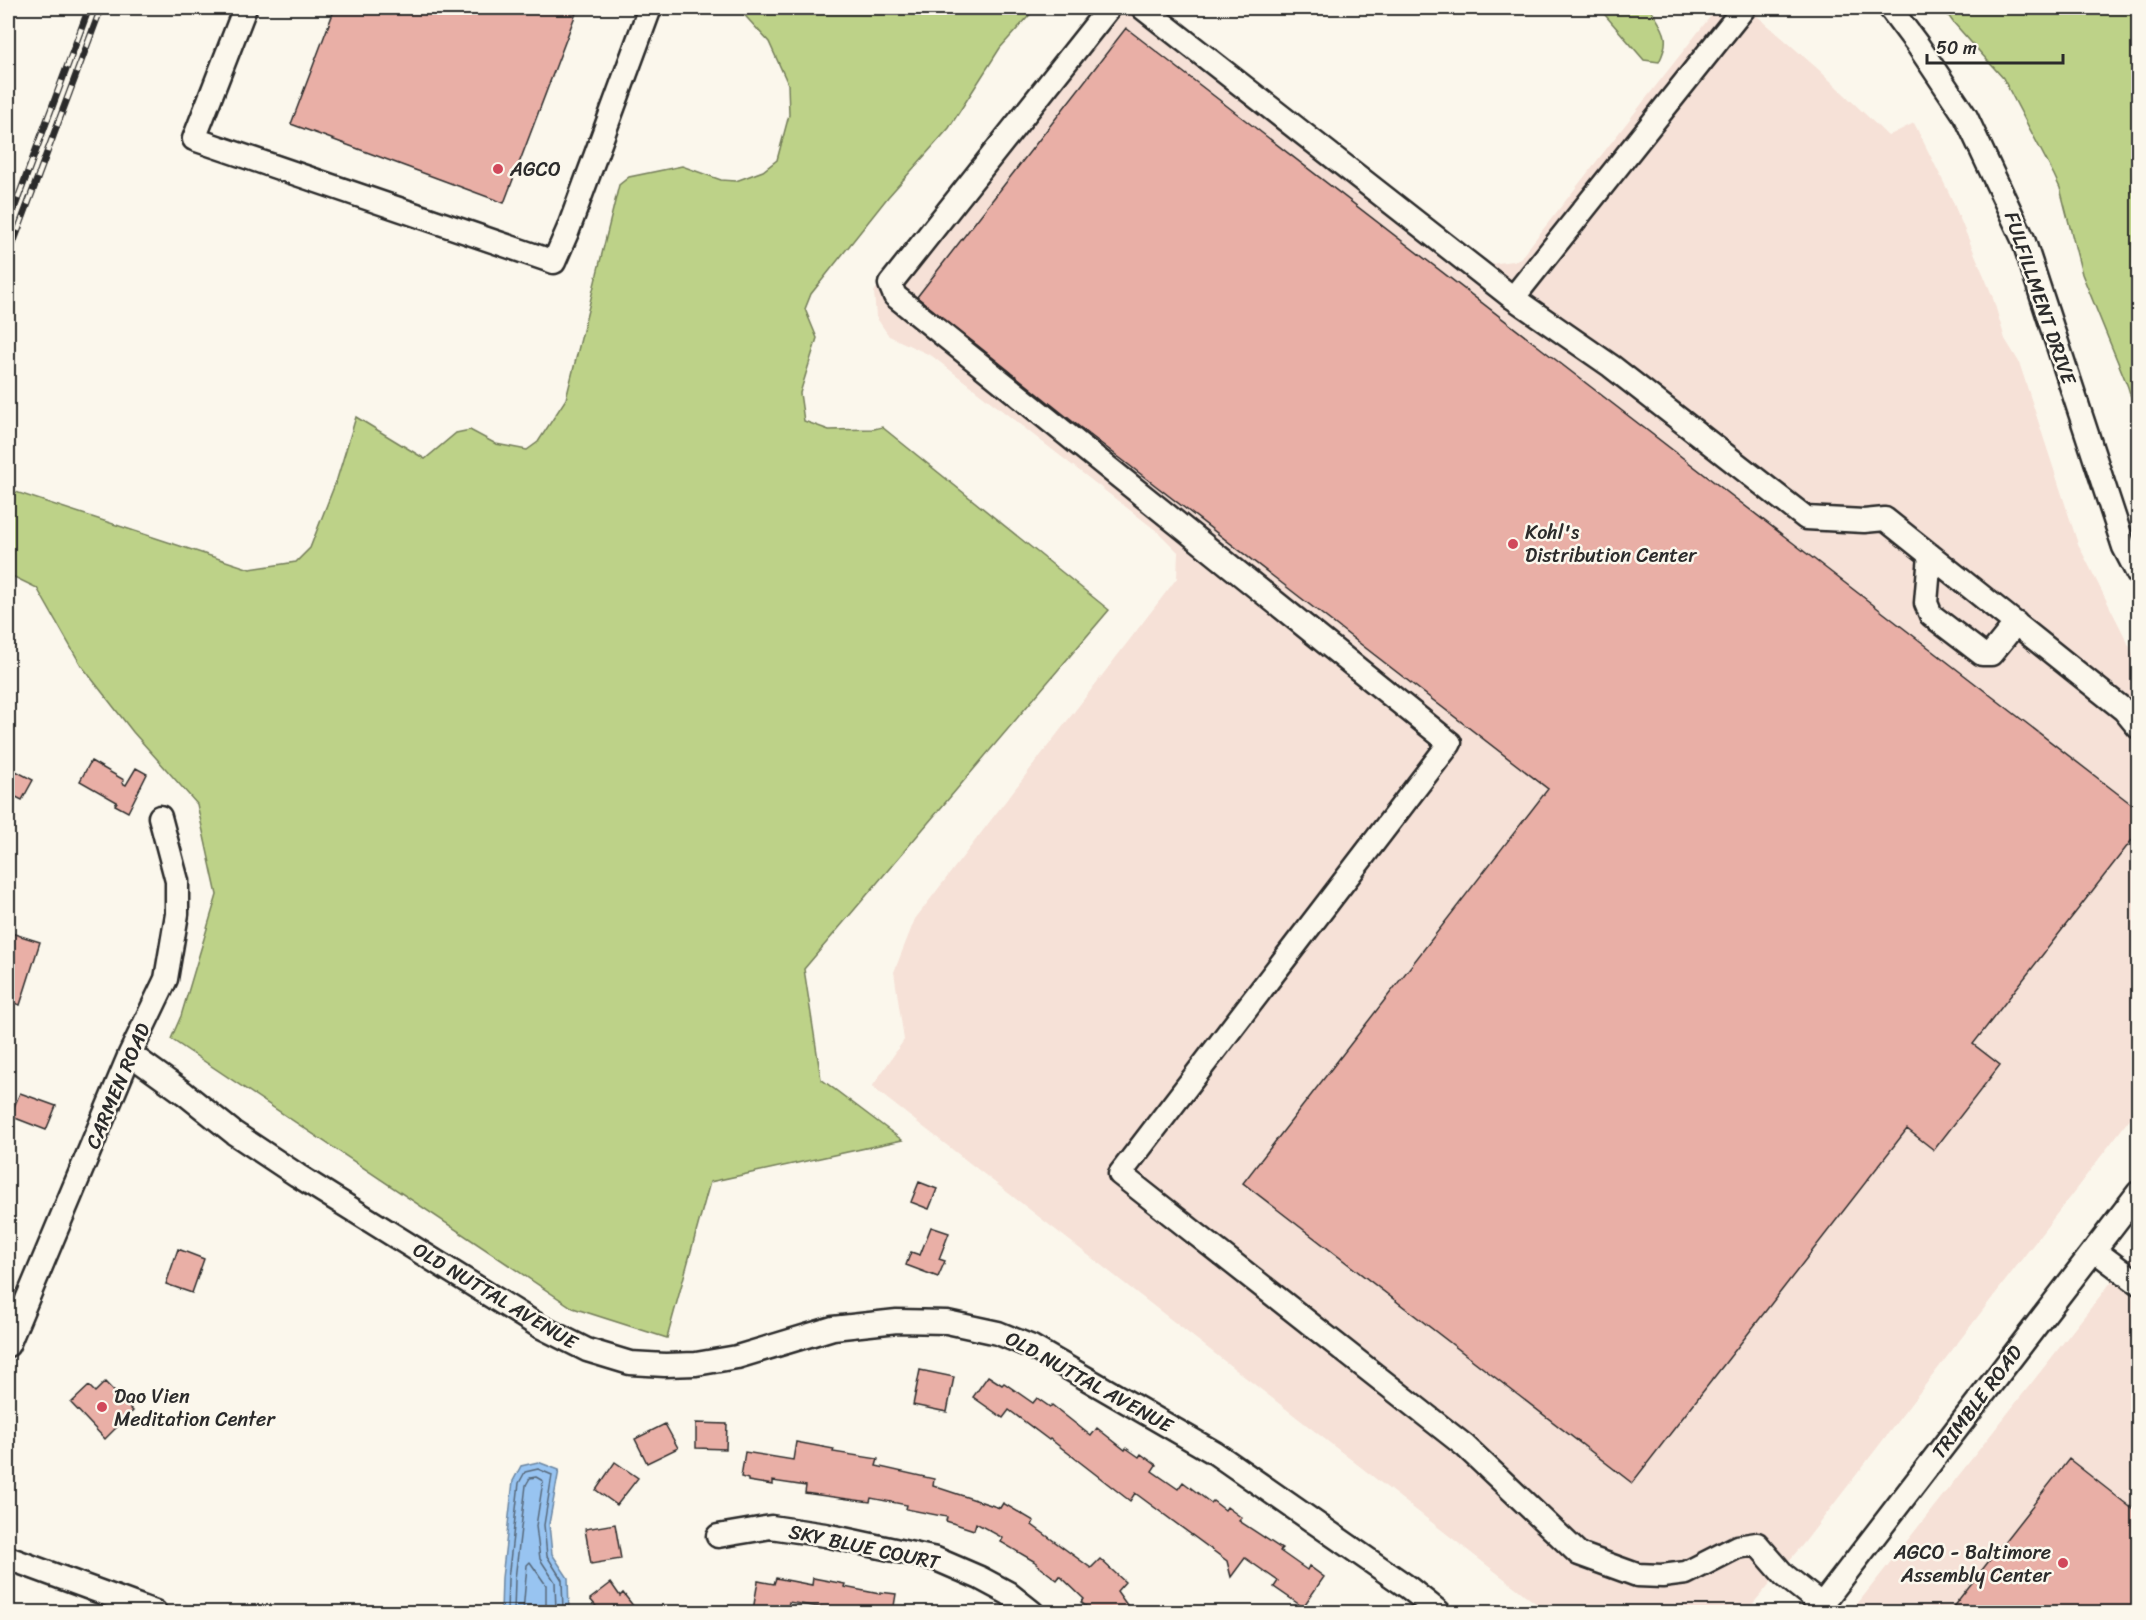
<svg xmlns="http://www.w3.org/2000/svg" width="2146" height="1620" font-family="Sriracha,sans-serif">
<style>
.built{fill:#f6e1d7}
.green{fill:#bdd288;stroke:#747e5a;stroke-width:1.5}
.water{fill:#98c4f1;stroke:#6c87a2;stroke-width:1.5}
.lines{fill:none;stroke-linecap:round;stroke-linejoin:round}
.shore{stroke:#57687a;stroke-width:1.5}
.building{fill:#e9afa6;stroke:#2b2b2b;stroke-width:1.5}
.minor-casing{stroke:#2b2b2b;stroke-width:27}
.minor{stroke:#fbf7ec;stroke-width:22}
.rail-casing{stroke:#2b2b2b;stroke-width:7}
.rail{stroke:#fbf7ec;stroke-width:4.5;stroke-dasharray:14;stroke-linecap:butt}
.poi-dot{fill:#d1495b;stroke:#fbf7ec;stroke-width:2}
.labels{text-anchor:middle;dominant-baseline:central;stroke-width:5;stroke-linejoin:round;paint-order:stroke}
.poi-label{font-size:20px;fill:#2b2b2b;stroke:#fbf7ec;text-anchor:start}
.street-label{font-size:20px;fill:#2b2b2b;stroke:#fbf7ec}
</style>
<rect width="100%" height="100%" fill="#fbf7ec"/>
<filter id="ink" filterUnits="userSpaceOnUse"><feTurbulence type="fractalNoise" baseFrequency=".0167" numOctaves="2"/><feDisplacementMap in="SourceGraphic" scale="12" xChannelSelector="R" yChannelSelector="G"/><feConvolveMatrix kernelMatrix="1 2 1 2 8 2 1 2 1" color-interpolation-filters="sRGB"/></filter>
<g filter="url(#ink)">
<path class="built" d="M1090,8H1163L1177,24L1491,264L1519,260L1717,8H1748L1818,69L1888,136L1914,123L1950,195L1992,295L2005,339L2019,362L2078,544L2138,663V1108L1804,1543L1746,1612H1547L872,1087L904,1040L894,972L915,919L1177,578L1178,552L1158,532L932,356L889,336L876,317L874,292L887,272L1082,33Z
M2138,1248V1612H1851Z"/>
<path class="green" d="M738,8H1036L1000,48L949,128L888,197L811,294L805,309L817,338L800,393L804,421L829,430L874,429L882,427L1109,610L804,969L821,1079L902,1140L710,1182L667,1338L573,1308L171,1039L181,1016L217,895L197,804L133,732L81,665L37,588L8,574V501L16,492L250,569L296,562L310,548L337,479L356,417L425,459L456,433L470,430L496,444L527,450L538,442L566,399L619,185L629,177L682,166L721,180L736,181L763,171L777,160L789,115L788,84L769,42Z
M1599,8H1650C1663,30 1672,36 1659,62L1644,60Z
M1943,8H2138V421L2128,387L2082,274L2060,188L2054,175L2003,78L1953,22Z"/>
<path class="water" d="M538,1462L559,1470L549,1524L552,1554L568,1578L569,1612H501L502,1578L513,1481L521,1466Z"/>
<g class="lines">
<path class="shore" d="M507,1612L508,1579L519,1483L525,1472L538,1469L552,1475L544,1525L547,1556L562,1580L563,1612
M514,1612L515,1579L526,1485L530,1478L536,1477L543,1481L536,1526L540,1559L555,1582L556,1612
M523,1612L527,1565L530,1562L546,1585V1612"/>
</g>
<path class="building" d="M335,8H578L504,203L291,124Z
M1126,28L2139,810V831L1973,1044L2000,1065L1934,1150L1907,1129L1632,1483L1243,1183L1548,789L1072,421L917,297Z
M91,761L124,780L122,783L126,785L136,768L147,774L128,812L115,805L117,802L80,781Z
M8,767L33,780L22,800L8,793Z
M8,932L40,942L20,1005L8,1001Z
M20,1093L56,1106L46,1130L10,1116Z
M919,1182L937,1189L929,1209L911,1202Z
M931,1227L949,1233L939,1259L945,1261L938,1277L906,1265L911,1252L920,1255Z
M178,1249L204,1259L192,1293L166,1284Z
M920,1370L954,1377L947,1412L913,1405Z
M988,1376L1002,1385L1004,1383L1033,1403L1037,1398L1050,1407L1052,1405L1091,1436L1097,1428L1125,1450L1126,1448L1139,1457L1141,1454L1156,1465L1152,1471L1178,1489L1183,1482L1211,1503L1213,1501L1225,1510L1227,1507L1242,1518L1239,1521L1282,1549L1280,1551L1307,1570L1309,1566L1324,1577L1303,1607L1274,1587L1278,1581L1245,1558L1231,1577L1227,1561L1135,1493L1130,1501L1050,1439L1049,1440L1009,1410L1003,1418L973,1397Z
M105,1382L133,1411L105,1439L71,1403L89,1386L95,1392Z
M696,1423L727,1424L726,1449L696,1448Z
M665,1424L678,1448L647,1463L635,1439Z
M796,1442L834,1449L833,1452L878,1459L876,1466L934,1479L933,1486L1000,1508L1003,1503L1034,1521L1032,1525L1091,1568L1100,1559L1125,1582L1117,1591L1132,1612H1092L1081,1602L1084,1599L1060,1576L1057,1580L1036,1564L1037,1563L1001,1542L1003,1538L976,1523L974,1530L946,1521L947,1517L906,1509L907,1505L871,1498L870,1502L826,1496L805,1493L806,1486L773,1481V1485L748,1481V1479L741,1477L745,1452L793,1460Z
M2069,1459L2139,1514V1612H1949Z
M615,1462L638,1478L617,1505L596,1490Z
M615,1524L621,1559L591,1564L585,1529Z
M776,1578L812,1585L813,1578L845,1584L844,1587L880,1594V1592L896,1594L893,1612H849L789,1602L787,1612H766L753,1610L758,1581L774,1584Z
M611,1583L620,1596L623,1593L638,1612H601L590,1599Z"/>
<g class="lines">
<g class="minor-casing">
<path id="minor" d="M245,8L194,139L554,262L568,230L650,8
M1109,8L890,284L895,296L1450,743L1120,1174L1465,1446L1579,1554L1637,1575L1662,1576L1686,1573L1737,1547L1757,1544L1784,1575L1822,1605
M1143,8L1513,298L1611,366L1806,518L1864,521L1885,519L2124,710L2138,727
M1890,8L1917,44L1966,117L2023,239L2124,547L2138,574
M1513,298L1744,8
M1930,555L1926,603L1931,615L1982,654H1991L2016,623
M130,1054L184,1093L234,1133L297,1175L539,1326L587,1350L630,1363L665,1365L696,1364L737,1357L833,1328L897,1321L947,1322L998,1333L1032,1347L1215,1453L1409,1588L1439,1612
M2094,1250L2138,1283
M8,1345L130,1054L166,979L177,914V881L160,817
M718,1536L771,1527L825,1535L936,1559L980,1578L1008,1593L1032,1612
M8,1558L155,1612
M1816,1612L2138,1193"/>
</g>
<use href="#minor" class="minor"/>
<g class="rail-casing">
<path id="rail" d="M8,225L89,8
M8,257L101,8"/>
</g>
<use href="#rail" class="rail"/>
</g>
</g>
<g class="poi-dot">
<circle cx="498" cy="169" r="6"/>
<circle cx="1513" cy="544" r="6"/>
<circle cx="102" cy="1407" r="6"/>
<circle cx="2063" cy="1563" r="6"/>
</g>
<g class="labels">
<g class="poi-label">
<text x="510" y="169">AGCO</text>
<text x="1525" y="532">Kohl's<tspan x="1525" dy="23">Distribution Center</tspan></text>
<text x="114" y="1396">Dao Vien<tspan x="114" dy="23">Meditation Center</tspan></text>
<text x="2051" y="1552" text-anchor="end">AGCO - Baltimore<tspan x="2051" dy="23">Assembly Center</tspan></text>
</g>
<g class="street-label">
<text transform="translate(2040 298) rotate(71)">FULFILLMENT DRIVE</text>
<text transform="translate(118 1086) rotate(-67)">CARMEN ROAD</text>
<text transform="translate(495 1296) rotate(31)">OLD NUTTAL AVENUE</text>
<text transform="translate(1089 1382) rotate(29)">OLD NUTTAL AVENUE</text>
<text transform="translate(1977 1402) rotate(-53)">TRIMBLE ROAD</text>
<text transform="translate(864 1547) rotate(12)">SKY BLUE COURT</text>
</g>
</g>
<rect width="2146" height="1620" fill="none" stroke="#fbf7ec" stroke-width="30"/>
<rect x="15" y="15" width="2116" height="1590" fill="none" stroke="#2b2b2b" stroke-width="2" filter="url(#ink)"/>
<path d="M1927 54v9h136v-9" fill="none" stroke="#2b2b2b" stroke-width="3"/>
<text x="1936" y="54" font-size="18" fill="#2b2b2b" stroke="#fbf7ec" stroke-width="4.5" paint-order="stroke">50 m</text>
</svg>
